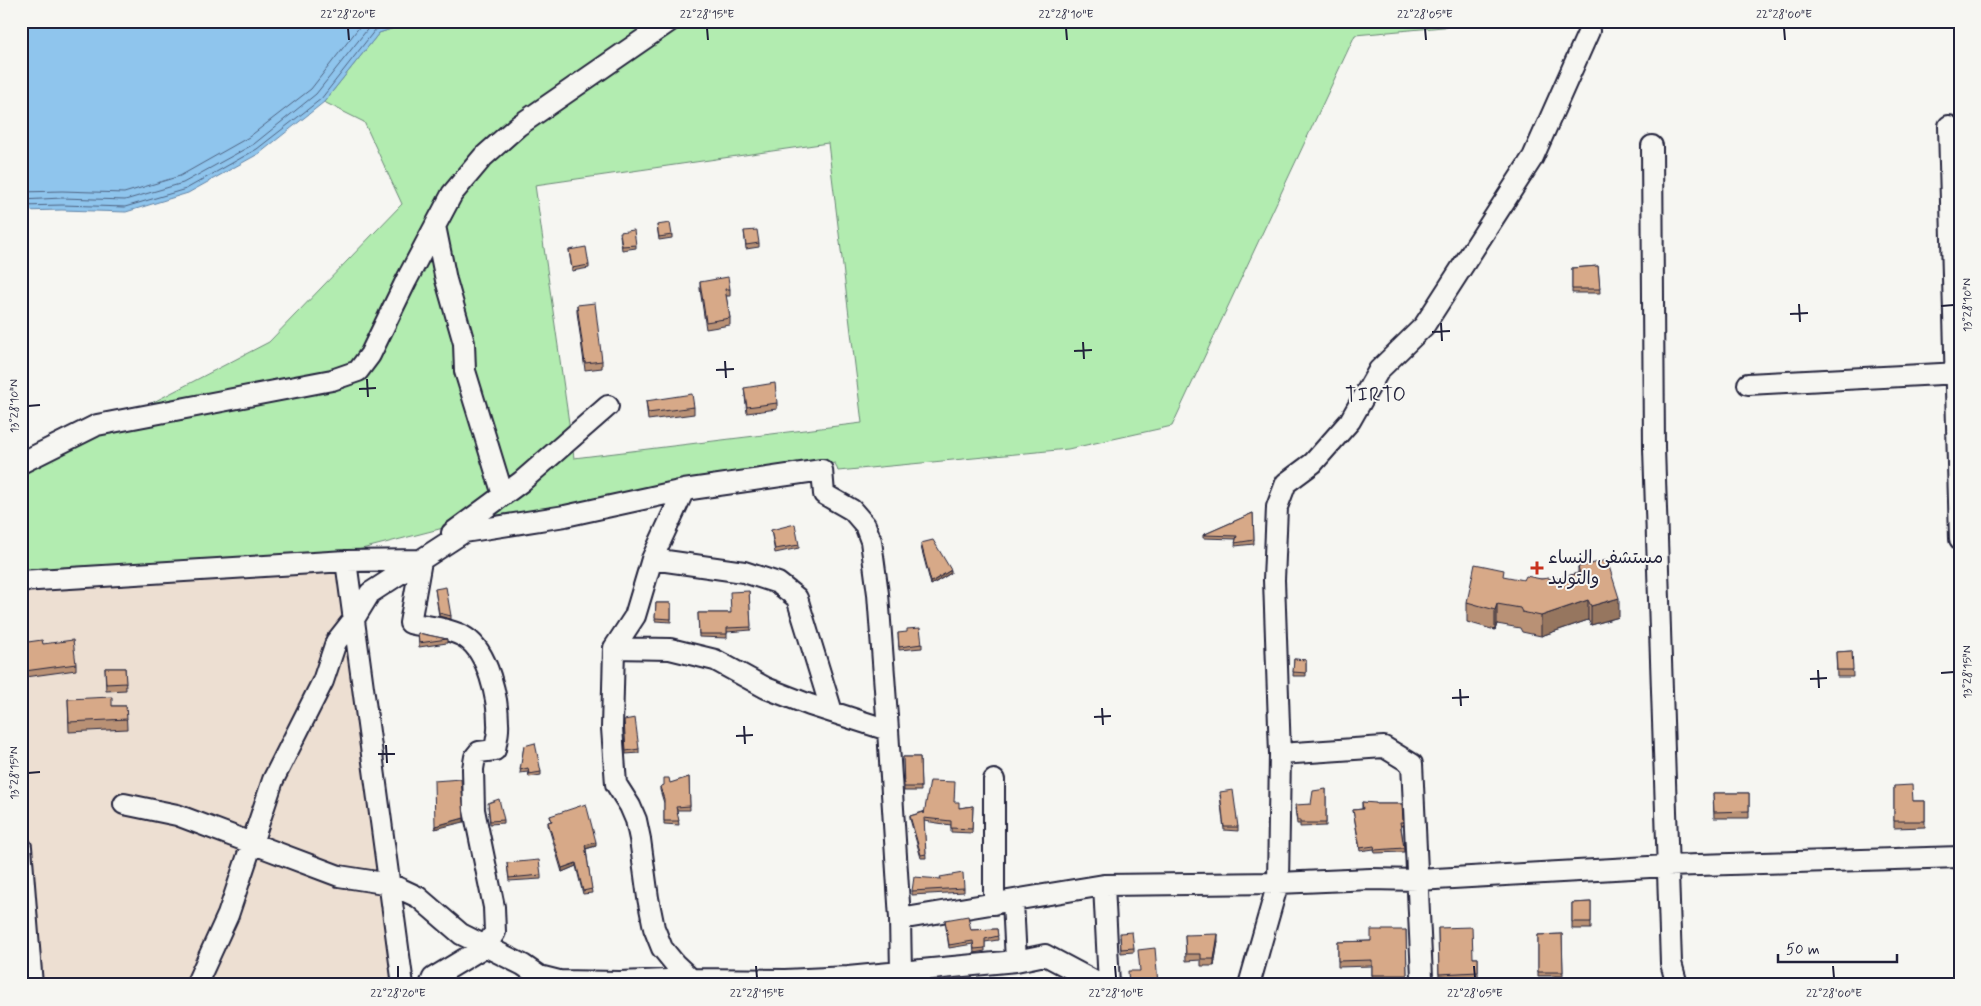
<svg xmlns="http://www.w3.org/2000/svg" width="1981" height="1006" font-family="Mynerve,'Playpen Sans Arabic',sans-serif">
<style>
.built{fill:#eddfd2}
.green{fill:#b2ecb0;stroke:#6a8776;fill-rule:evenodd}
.water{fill:#8fc5ed;stroke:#6384a6}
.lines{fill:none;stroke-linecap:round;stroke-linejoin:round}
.shore{stroke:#4e6382;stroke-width:1}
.minor-casing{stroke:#22223b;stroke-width:24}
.minor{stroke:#f6f6f2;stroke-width:20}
.wall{fill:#b99175;stroke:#22223b}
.shaded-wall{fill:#96765f;stroke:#22223b}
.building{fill:#d7a988;stroke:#22223b}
.ticks{fill:none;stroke:#22223b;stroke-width:2}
.poi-dot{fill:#c8321e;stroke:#f6f6f2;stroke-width:2}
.labels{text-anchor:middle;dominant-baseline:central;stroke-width:4;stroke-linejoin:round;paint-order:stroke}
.poi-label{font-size:18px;fill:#22223b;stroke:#f6f6f2;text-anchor:start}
.quarter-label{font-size:20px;letter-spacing:1px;fill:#22223b;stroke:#f6f6f2}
.neatline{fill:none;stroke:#22223b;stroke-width:2}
.ticks-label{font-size:12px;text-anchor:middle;fill:#22223b}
</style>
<rect width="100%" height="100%" fill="#f6f6f2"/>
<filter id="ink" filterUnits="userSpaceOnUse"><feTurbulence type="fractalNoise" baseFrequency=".02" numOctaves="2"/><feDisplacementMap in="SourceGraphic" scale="10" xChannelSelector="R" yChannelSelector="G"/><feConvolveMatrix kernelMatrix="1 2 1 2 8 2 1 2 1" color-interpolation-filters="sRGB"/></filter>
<g filter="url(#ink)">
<path class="built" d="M339,569L394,985H21V586Z"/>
<path class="green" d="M415,21H1509L1355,35L1172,426L1068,449L838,471L835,463L451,526L350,552L21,575V471L269,342L402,204L364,122L324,102L379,33ZM828,143L862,423L574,458L535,185Z"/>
<path class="water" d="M21,21H415L379,33L324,102L260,153L188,193L126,212L62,210L21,211Z"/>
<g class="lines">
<path class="shore" d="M21,192L62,191L124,193L180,176L249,137L311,89L364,21
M21,200L62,198L125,200L183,183L254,144L316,94L370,26L379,21
M21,206L62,205L125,207L186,189L257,149L321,99L375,30L399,21"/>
<g class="minor-casing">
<path id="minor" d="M1949,126L1960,539
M1652,146L1654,448L1671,963L1677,985
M435,226L446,280L464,343L465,371L503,495
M1748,384L1960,373
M21,463L97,425L332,380L358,371L370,355L406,281L452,194L483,157L518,126L670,21
M684,490L652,559L635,616L614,648L612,728L616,784L630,806L636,820L640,839L648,898L654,928L662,948L675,964L691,979
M452,533L521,482L608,406
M652,559L744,572L778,583L797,598L832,712
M346,561L403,985
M421,561L410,623C427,627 451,628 466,638C488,652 498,699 498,723C499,732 496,741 495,750L479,752L475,757L473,769L474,810L494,907L495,932L486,946L433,978L430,985
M21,581L346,561L421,560
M614,648L670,649L715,660L766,688L810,705L888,730
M1280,754L1384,747L1412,764L1422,977L1419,985
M124,804L177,815L339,876L390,884L418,897L461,934L523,965L539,976L559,981L620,982L691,979L785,980L848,977L1016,961L1013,901
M21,847L32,985
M1104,885L1109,985
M994,904V780
M900,919L1104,885L1278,883L1371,879L1418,880L1667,866L1960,857
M1016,961L1045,955L1092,980L1095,985
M196,985L228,915L273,780L323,681L336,642L354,619L370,593L464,532L565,516L684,490L822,470L824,494L852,510L865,525L871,541L878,594L888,730L900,919L901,972L895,985
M1249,985L1278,883L1280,754L1274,580L1277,507L1286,483L1313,463L1350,421L1379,370L1424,326L1533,157L1589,31"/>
</g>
<use href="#minor" class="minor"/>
</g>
<path class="wall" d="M657,225L672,235V238L659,240Z
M744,231L759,243V247L746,249Z
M620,235L636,245V248L622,250Z
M569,250L589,265V268L572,271Z
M1598,266L1600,293H1572V268Z
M700,282L730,289V296H726L730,318V325L706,329L700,289Z
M577,305L602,361V368L585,370L577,312Z
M744,388L777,403V409L747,413Z
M646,401L694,407V414L648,420Z
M1253,513L1254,544L1235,546L1236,539L1203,538V535Z
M771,530L799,545V548L775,553Z
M921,543L951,573L931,585L921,547Z
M1578,567L1619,617L1591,625L1588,620L1541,636L1522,632L1520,628L1497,624L1495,630L1467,622V602L1524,580L1541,579L1552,580L1578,573Z
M435,589L451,616V619L439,616Z
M749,591L751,630L727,632V638L699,637L698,613H731Z
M656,603H671V622L655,621Z
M418,633L447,639V643L419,647Z
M898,633L922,644V648L899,650Z
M21,643L43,644L76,664V670L25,677L21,649Z
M1852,651L1853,677H1837L1836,652Z
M1294,659L1306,660V676H1293Z
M105,668H125L126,690L106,691Z
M68,699L112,706H126L127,729L69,732Z
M624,720L639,749V753L626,754Z
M524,746L541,772V775L529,777L528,772L520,773Z
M903,757H920L921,791H904Z
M689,777L690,810H677L679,825L664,824V803L660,790V787Z
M1894,786L1913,801H1925V827L1894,828Z
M1326,789V826L1300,827V824H1297L1295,808L1311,804Z
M1713,793H1749V818H1714Z
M1220,795L1238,827V831L1224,830Z
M954,802L959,808L973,806L972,833L951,832V825L924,821L926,858H921L910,819V816Z
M1362,802L1376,804H1402L1403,826H1401L1404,852L1375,853L1374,849L1360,851L1353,810L1362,809Z
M488,806L504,820V823L490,824Z
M550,816L596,846L586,849L592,893L583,894L576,866L562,872L548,825V822L551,821Z
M507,863L541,875V879L509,881Z
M941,879L964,888V892L912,895V891Z
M1591,902V929H1572V903Z
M945,920L971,930L997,929L998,940L985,942V951L974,953L973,944L949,948Z
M1438,928L1473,958H1478V977L1439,979Z
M1406,930L1407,981L1372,982V966L1338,967V942L1371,941Z
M1562,934L1563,976H1538V935Z
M1185,935L1218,941L1214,966H1201V960L1186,961Z
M1120,937L1134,948V952L1121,953Z"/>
<path class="shaded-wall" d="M951,570V573L931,585V582Z
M1619,598V617L1591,625V606Z
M1588,600V620L1541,636V616Z
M1497,604V624L1495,630V610Z
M464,818V822L435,829V826Z
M596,842V846L585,849V845Z
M576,863V866L562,872V868Z
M1218,934V941L1214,966V959Z"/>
<path class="building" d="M670,223L672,235L659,237L657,225Z
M634,230L636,245L622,246L620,232Z
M757,230L759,243L746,245L744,231Z
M586,247L589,265L572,268L569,250Z
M1598,266L1600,289H1572V268Z
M728,277L730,289H725L730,318L706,322L700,282Z
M595,303L602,361L585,363L577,305Z
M775,383L777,403L747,407L744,388Z
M692,394L694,407L648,413L646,401Z
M1253,513L1254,540L1235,543L1237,536L1203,535Z
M795,524L799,545L775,549L771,530Z
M933,540L951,570L931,582L921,543Z
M1607,560L1619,598L1591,606L1588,600L1541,616L1522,612L1520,608L1497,604L1495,610L1467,602L1475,564L1504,570L1503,576L1524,580L1526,576L1541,579L1549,578L1552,580L1580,573L1578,567Z
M446,587L451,616L439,613L435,589Z
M749,591L751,627L727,628V634H699L698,613H731L730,592Z
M656,603H671V619L655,618Z
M920,628L922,644L899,647L898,633L907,632V629Z
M418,633L447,639L419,643Z
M42,640L43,644L73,640L76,664L25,671L21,643Z
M1852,651L1853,670H1837L1836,652Z
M1294,659L1306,660V673L1293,672Z
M105,668H125L126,683L106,684Z
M112,697V706H126L127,719L69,722L68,699Z
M635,718L639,749L626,751L624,720Z
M535,743L541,772L529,774L528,768L520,770L524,746Z
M903,757H920L921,787H904Z
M689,777L690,806L676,807L679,821H664V799L660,787L664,785V778H669L670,783Z
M461,779L464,818L435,826L434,781Z
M930,781L955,782L954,802H959V808L973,806L972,829L951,828V821L924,818L926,854L921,855L910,816L924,812V814Z
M1912,785L1913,801H1925V821H1894V786Z
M1326,789V823H1300V820H1297L1295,805L1311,804L1313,791Z
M1233,790L1238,827H1224L1220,792Z
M1713,793H1749V811L1714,812Z
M499,799L504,820L490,821L488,803Z
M1362,802L1376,803V804H1402L1403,822H1400L1404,848L1375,850L1374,846L1360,848L1353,810L1363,809Z
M586,804L596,842L585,845L592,889L583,891L576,863L562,868L548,822L552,821L550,816Z
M539,860L541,875L509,878L507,863Z
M963,873L964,888L912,891L914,877L941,879L940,877Z
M1591,902V922H1572V903Z
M968,916L971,930L997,929L998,936L985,939V948L974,949L973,941L949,945L945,920Z
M1472,927L1473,958H1478V972L1439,974L1438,928Z
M1371,930H1406L1407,975H1372V960L1338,961V942L1371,941Z
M1132,932L1134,948L1121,949L1120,933Z
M1218,934L1214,959H1201V954H1186L1185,935Z
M1562,934L1563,972H1538V935Z
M1155,948L1158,984L1129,985L1128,971H1140L1138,950Z"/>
</g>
<path class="ticks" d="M348,28L349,40M707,28L708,40M1066,28L1067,40M1425,28L1426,40M1784,28L1785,40M1799,304L1800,322M1941,306L1954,305M1790,314L1808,313M1441,323L1442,341M1432,332L1450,331M1083,342L1084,359M1074,351L1092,350M725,361L726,378M716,370L734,369M367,379L368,397M359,389L376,388M28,406L40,405M1818,670L1819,688M1941,673L1954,672M1810,679L1827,678M1460,689L1461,706M1452,698L1469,697M1102,708L1103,725M1094,717L1111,716M744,726L745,744M736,736L753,735M386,745L387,763M378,754H395M28,773L40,772M398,966V978M756,966L757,978M1115,966L1116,978M1474,966L1475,978M1833,966L1834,978"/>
<path class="poi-dot" d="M1534.5 560.5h5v5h5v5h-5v5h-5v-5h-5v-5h5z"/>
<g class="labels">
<g class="poi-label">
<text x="1548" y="558">مستشفى النساء<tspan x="1548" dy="21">والتوليد</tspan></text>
</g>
<g class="quarter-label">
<text x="1376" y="395">TIRTO</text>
</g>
</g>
<rect width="1981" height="1006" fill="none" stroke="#f6f6f2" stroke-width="55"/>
<path d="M1778 954v8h119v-8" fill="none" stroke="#22223b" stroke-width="2.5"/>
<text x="1786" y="954" font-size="15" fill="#22223b" stroke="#f6f6f2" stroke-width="4" paint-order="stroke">50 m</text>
<rect x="28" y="28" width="1926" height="950" class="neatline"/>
<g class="ticks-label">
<text x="348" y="18">22°28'20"E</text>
<text x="707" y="18">22°28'15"E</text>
<text x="1066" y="18">22°28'10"E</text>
<text x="1425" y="18">22°28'05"E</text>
<text x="1784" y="18">22°28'00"E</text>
<text transform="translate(1967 305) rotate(-90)" y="4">13°28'10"N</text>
<text transform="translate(14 406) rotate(-90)" y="4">13°28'10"N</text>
<text transform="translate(1967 672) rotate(-90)" y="4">13°28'15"N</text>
<text transform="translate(14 773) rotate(-90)" y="4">13°28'15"N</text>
<text x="398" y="997">22°28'20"E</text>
<text x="757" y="997">22°28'15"E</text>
<text x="1116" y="997">22°28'10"E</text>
<text x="1475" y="997">22°28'05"E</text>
<text x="1834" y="997">22°28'00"E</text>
</g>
</svg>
